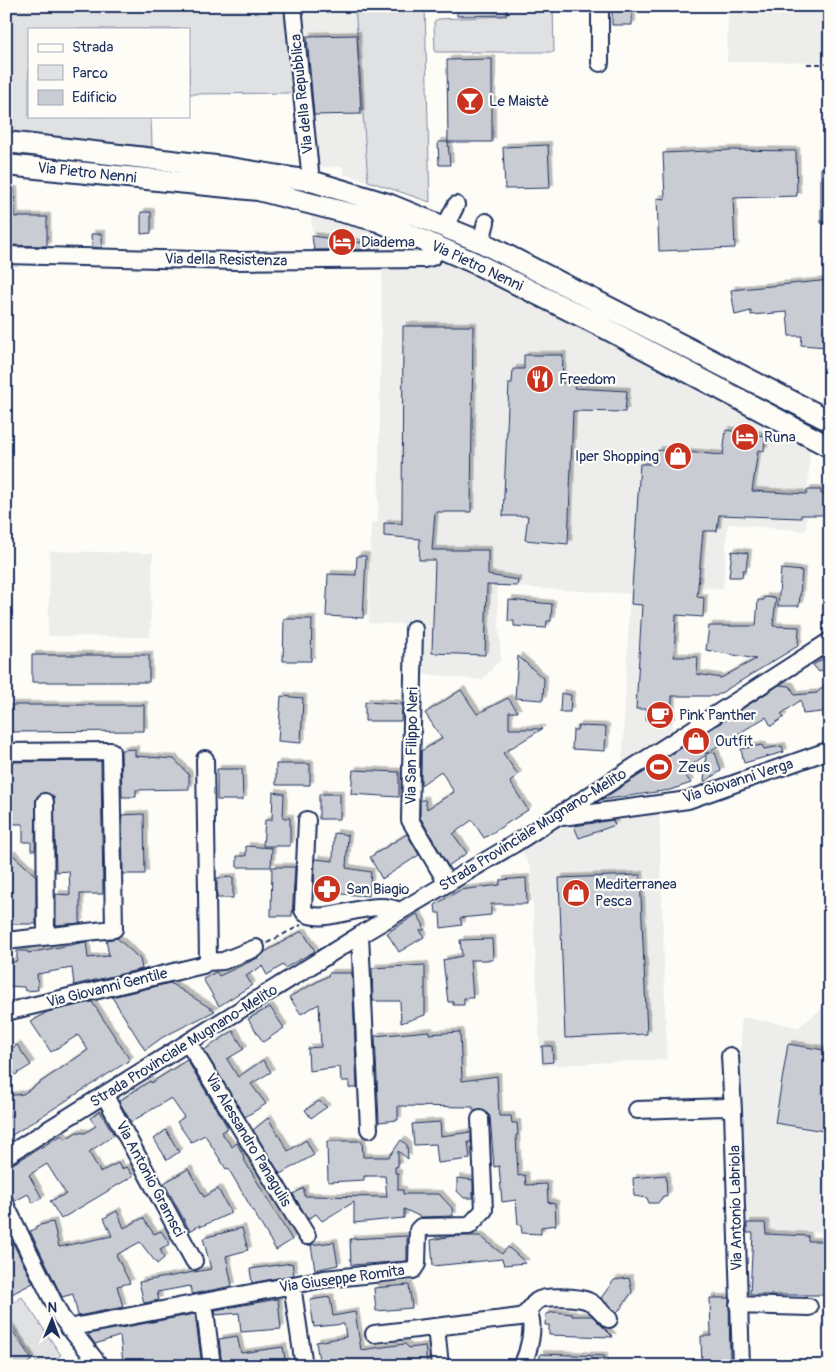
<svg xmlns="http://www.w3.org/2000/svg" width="836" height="1372" font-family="Pangolin,sans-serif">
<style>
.built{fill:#edeeec}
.green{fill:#e0e1e3;stroke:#7e88a0}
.building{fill:#c9ccd3;stroke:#1b2f5e;filter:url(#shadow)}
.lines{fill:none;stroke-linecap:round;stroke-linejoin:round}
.minor-casing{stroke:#1b2f5e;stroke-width:20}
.major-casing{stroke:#1b2f5e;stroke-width:24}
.path{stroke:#1b2f5e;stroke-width:2;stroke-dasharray:5 4;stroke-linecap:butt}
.minor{stroke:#fdfcf7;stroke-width:16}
.major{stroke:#fdfcf7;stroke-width:20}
.labels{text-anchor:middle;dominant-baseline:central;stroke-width:4.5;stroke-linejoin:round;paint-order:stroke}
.street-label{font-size:15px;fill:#1b2f5e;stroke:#fdfcf7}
.poi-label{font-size:15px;fill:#1b2f5e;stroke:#fdfcf7;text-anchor:start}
</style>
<defs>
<filter id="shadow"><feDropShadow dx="3.5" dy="-3.5" stdDeviation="0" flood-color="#0004"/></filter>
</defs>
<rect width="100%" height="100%" fill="#fdfcf7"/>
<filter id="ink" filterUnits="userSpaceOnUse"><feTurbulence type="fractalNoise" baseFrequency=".02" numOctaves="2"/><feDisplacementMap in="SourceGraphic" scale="10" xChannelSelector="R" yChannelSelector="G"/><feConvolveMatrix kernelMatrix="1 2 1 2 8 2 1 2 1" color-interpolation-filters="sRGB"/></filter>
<g filter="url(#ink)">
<path class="built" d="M303,6H356L368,181L344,174L343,167H317L313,159Z
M728,6H830V62H727Z
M310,205L446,257L810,443L806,531L728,524L723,589L680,586L672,737L622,769L630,594L497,586L501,659L482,680L404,672L405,624L369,623L371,523L378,522L382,269L316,268Z
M50,551L153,553L150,637L48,636Z
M659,808L667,1059L541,1066L531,870L521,848L558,824Z
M830,1002V1232L744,1234L736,1056H741V1017L799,1027Z"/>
<path class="green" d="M6,6H287L293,93L189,94V29H29V116H151L152,147L6,132Z
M355,6H425L430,202L368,181Z
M507,6H553L554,52H435L434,22L438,19L507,16Z
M22,1297L61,1355L45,1366H39L6,1317V1307Z"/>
<path class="building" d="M457,6H506V15L457,16Z
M612,6H632V25H612Z
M357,35L361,114L314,115L307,36Z
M492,59V142H448L447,60Z
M438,142H448L450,165H439Z
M548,145L550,188L505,189L503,147Z
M731,150L796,151L797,196L733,198L735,248L659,251L657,198L665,199L663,153Z
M821,168H830V223H821Z
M6,190H14L15,217H47V246L6,245Z
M141,212H151V233L141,234Z
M91,234H102V248L92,247Z
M312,236L361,243L362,240L379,245L380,249L314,250Z
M830,280V313H828L825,336L828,338L826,347L801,345L802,336H789L787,312L751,315V311L735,315L731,290Z
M403,326H473L471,512H435L432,550H488V575L518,580L517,586L487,585L485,655L432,653L435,560H419L420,539L384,536V523L402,524Z
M524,355H563L562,383H575L574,388L627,391L625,412L573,411L568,544L525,540L528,516H503L509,383H512L513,369H524Z
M726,430L765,436L764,451L758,450L752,491L807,494V490H821V494L830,495V515H801V518L719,515L717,531H703L697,597L704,598L703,617L676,615L674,657H698L697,674L721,678L756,659L706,650L709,626H756L758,600H764V597L776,598L773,626L799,627L798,646L716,696H672L671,722L646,720L647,709H636L642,605L631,604L640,464H657L658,450L723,455Z
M732,551L748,553L746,570H743L742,577H729Z
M357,556H366L363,618L326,616L328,574L356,575Z
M781,569L802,571L799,606H778Z
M509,600L552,604L551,621H547L546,628L514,626V621H508Z
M284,619H312L311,661H283Z
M32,655H149V682H32Z
M830,655V666L819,672L813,665Z
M518,656L544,679L543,700L515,698Z
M828,681L830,711L803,714L801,700L781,714L784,717L771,726L766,717L705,754L715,752L721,771L704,782L706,755L682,771L691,783L670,790L601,800L779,685L790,686L795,695L817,693Z
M461,690L477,714L508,698L518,712H509V729H542L503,753L518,775L510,782L528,810L484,838L472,820L453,834L467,853L448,866L420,817V800H425L427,809L454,792L441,771L421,785V751L442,739L425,713Z
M561,693L571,695L570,712H560Z
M281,696L303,698L301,743L278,741Z
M365,702L402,704L401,721H365Z
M10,705H144V731L6,732V716H10Z
M578,726L606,727L605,751L572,749L573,730H577Z
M762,745L764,749L782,746L784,752L744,763L741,749Z
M135,749V756L174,759L189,775V789L136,790V797H122L121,750Z
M101,761L103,894H80V923L56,925V894L70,895L69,871L56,872L54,797L44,792L36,798L35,850H31V842H23V824H6V762Z
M276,764H310V785H276Z
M217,769H242L243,800H217Z
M353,770L399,772V797L351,794Z
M273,792L284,794L283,818H290V846H263L265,820H272Z
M319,794H340V819H319Z
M144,814L145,874H123L122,815Z
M613,820L615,825L579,838L574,826Z
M334,833L348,835L346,868L371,872L369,896L314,892L315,859L333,861Z
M407,834L419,855L382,879L370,857Z
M246,846L272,848L271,867H237V856H246Z
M6,855H13L36,876V924H6Z
M272,867H295L292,916H271Z
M640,875L647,1034L565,1038L559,878Z
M233,877V898H217V878Z
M526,878L527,904H491V915L460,918L462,925L441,928L440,913H436L435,905L460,890L500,885V880Z
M417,914L423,924L424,930H420L424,937L399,952L387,933Z
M300,932H303L315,951L285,968L283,965L267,975L262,966L246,976L252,985L219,1006L203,979L216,972L219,976L260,957L265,952Z
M117,938L140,959L142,969L74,985L72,968L37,974L38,990L25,991L24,987L6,986V964L17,961V951H27L28,953L86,942L88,958L109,956L106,940Z
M492,939L493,960H470L473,998H464V1005H453V1002H448L443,960L462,956L460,940Z
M425,965V1015L401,1023L400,1001H373L372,968Z
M329,973H352L357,1088H349V1081H341L340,1067L309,1071L308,1048L321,1047L319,1004L301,1014L289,997L328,976Z
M170,983L215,1011L163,1037L145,1050L112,997Z
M92,1002L130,1060L6,1139V1119L10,1117L6,1096L23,1094L88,1050L78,1035L51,1052L31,1022L47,1012Z
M270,1007L284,1028L263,1042L248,1019Z
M233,1031L244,1049L227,1059L238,1077L263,1060L271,1072L251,1084L266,1104L245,1117L204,1050Z
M429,1031V1034L460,1032L462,1081L497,1076L499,1116H511L512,1123H517L518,1135H516L518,1176L525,1175L526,1185L547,1184L548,1202L555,1204L556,1225L541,1227V1234L522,1233L521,1224L518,1225L516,1200L502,1202L499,1166L494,1167L490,1116L485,1111L473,1110V1107L398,1106V1120L379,1122L375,1036Z
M788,1044L830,1051V1132L775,1123Z
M17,1045L31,1065L15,1075L6,1052Z
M542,1046H552L553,1062L543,1063Z
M187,1060L228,1128L221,1132L232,1147L237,1143L244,1157L243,1158L292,1240L276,1250L228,1168L226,1169L205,1135L191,1142L177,1122L184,1117L171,1098L131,1122L119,1101L150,1081L151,1083Z
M319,1101L327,1107L311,1118L305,1110Z
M100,1111L114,1135L89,1152L100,1172L118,1163L121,1169L127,1167L133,1176L61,1219L50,1201L66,1194L47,1164L29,1175L42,1198L33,1203L28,1194L15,1201L6,1186V1168L62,1135L65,1139L77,1132L85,1133L96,1126L90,1118Z
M268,1118L288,1151L306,1140L314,1155L280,1174L253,1130Z
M440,1122L441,1136L471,1132V1142H468L470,1159L438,1163L436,1144L414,1145L412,1124Z
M166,1130L179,1152L167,1160L154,1139Z
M401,1140L407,1145L408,1159L398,1151V1166L395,1167V1173H398V1190H403V1194H439L452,1208L453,1216L421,1217L404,1209V1218L354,1223V1202L322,1221L316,1214L308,1219L293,1194L304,1188V1196L387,1197L385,1176H364V1180L328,1182L327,1141H362L363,1157H389Z
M188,1169L204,1197L218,1189L231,1213L200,1227V1225L190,1231L164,1183Z
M666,1175L667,1196H663L658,1203H649L647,1198L634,1196L633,1178Z
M457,1178L473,1180V1198H464L457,1191Z
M117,1211L124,1228L143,1218L154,1234L161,1231L170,1244L160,1249L164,1258L157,1264L140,1242L116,1255L130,1283L117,1286L123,1307L78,1316L73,1294L62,1297L30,1231L36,1229V1226L53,1222L59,1247L112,1236L104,1218Z
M747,1223H765L766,1234L808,1236V1241H830V1295H750L753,1233H747Z
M242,1228L248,1250L226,1256L232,1286L192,1294L190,1286L157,1292L159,1300L144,1303L139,1282L211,1269L203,1238Z
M6,1229L33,1283L6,1297Z
M407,1236V1261L351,1265L350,1239Z
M452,1236H480L502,1254L508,1247L526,1263L504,1265L502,1259L433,1266L431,1240Z
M334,1242L338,1265L315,1270L311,1245Z
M292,1263L294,1275L252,1283L250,1269Z
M629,1278L632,1292L617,1313L601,1298L614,1280Z
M409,1285L412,1308L376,1311L374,1288Z
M330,1297L333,1316L355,1312L361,1350L405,1344L409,1348L425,1346L427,1366H320L316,1342L346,1337L344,1324L314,1327L310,1300Z
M710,1298H729L730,1366H702L701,1336H711Z
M278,1299L281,1329L241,1332L239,1313L216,1315L215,1310Z
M555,1312L572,1314V1316H592L613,1337L549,1335V1325H545L546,1314Z
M195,1314L202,1366H143L142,1360L123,1363L120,1336L95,1344L88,1334Z
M6,1321L32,1360L24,1366H10L6,1360Z
M237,1336L241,1353L283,1347L286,1366H222L219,1339Z
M540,1354L604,1356V1366H540Z"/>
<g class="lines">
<g class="minor-casing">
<path id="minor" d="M293,6L311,181
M600,63V6
M445,227L456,205
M481,242L486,222
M6,255L235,261L424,259L432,257L440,248
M414,629L410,820L447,883
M6,752L111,751L114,929L6,941
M45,802L46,936
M562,817L688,800L830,750
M307,820L303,910L305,913C326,926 372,897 399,911
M360,935L369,1129
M207,962L223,961L256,948
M6,1012L203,965L208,960L205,759
M189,1044L307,1236
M730,1056L733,1111
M105,1096L194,1261
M637,1110L724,1107L733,1111L741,1366
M6,1156L360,935L514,844L830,641
M6,1206L61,1317L100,1366
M292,1285L304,1366
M204,1302L212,1366
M738,1305L809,1307
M436,1327L440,1366
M68,1328L324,1279L413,1270L417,1264L418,1230L421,1227L469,1226L484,1210L480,1119
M374,1334L520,1317C530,1313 530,1306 537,1301C545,1295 579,1297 588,1301C596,1304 603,1314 609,1319
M522,1366C529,1351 535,1328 529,1313"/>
</g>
<g class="major-casing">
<path id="major" d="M6,142L224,167L311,181L388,204L481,242L830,421
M6,165L258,190L378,221L475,263L603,327L830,447"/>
</g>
<path class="path" d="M807,64H830
M267,943L301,925"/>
<use href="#minor" class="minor"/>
<use href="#major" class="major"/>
</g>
</g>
<defs>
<g id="bar-disc" transform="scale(1.4375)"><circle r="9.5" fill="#c8321e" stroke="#fdfcf7"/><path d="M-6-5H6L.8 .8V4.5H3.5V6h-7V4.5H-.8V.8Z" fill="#fff"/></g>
<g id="hotel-disc" transform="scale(1.4375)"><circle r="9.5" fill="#c8321e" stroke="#fdfcf7"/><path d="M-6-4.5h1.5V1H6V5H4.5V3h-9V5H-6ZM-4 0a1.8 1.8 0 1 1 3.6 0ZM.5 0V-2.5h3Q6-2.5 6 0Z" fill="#fff"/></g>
<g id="restaurant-disc" transform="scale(1.4375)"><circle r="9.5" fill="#c8321e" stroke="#fdfcf7"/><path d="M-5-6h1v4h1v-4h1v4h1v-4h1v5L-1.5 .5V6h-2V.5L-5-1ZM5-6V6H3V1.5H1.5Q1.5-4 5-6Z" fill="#fff"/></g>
<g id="shop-disc" transform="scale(1.4375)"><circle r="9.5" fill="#c8321e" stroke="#fdfcf7"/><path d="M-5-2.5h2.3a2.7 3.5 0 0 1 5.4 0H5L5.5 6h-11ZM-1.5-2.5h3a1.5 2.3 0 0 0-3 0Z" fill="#fff"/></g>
<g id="cafe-disc" transform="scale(1.4375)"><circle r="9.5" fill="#c8321e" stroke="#fdfcf7"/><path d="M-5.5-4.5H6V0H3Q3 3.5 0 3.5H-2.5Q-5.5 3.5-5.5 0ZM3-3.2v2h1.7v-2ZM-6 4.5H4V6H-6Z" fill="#fff"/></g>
<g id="stadium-disc" transform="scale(1.4375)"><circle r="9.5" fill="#c8321e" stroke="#fdfcf7"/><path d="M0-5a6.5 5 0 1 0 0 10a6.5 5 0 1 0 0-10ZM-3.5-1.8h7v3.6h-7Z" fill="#fff"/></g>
<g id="pharmacy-disc" transform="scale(1.4375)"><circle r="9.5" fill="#c8321e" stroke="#fdfcf7"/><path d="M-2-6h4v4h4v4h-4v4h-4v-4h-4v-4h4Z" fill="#fff"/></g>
</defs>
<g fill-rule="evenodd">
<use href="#bar-disc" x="470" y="101"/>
<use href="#hotel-disc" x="342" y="242"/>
<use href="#restaurant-disc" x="540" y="379"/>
<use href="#hotel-disc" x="745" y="437"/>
<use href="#shop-disc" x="678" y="456"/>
<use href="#cafe-disc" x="660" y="715"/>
<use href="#shop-disc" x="696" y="741"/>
<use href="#stadium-disc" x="659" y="767"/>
<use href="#pharmacy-disc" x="327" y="889"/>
<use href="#shop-disc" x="576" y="893"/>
</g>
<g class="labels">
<g class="street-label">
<text transform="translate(302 94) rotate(-96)">Via della Repubblica</text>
<text transform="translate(87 173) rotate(6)">Via Pietro Nenni</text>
<text transform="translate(226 260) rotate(1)">Via della Resistenza</text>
<text transform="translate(477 266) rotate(25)">Via Pietro Nenni</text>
<text transform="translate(412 746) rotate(-89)">Via San Filippo Neri</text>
<text transform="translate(738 781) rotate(-18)">Via Giovanni Verga</text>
<text transform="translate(533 830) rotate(-32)">Strada Provinciale Mugnano-Melito</text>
<text transform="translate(107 988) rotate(-14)">Via Giovanni Gentile</text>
<text transform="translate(184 1046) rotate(-32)">Strada Provinciale Mugnano-Melito</text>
<text transform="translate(248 1140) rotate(59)">Via Alessandro Panagulis</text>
<text transform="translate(150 1179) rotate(62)">Via Antonio Gramsci</text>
<text transform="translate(736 1208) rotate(-91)">Via Antonio Labriola</text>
<text transform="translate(342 1279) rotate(-8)">Via Giuseppe Romita</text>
</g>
<g class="poi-label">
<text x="489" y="101">Le Maistè</text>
<text x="361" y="242">Diadema</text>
<text x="559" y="379">Freedom</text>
<text x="764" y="437">Runa</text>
<text x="659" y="456" text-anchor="end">Iper Shopping</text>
<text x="679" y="715">Pink Panther</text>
<text x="715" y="741">Outfit</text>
<text x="678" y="767">Zeus</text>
<text x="595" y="884">Mediterranea<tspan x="595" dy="17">Pesca</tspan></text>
<text x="346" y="889">San Biagio</text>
</g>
</g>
<rect width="836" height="1372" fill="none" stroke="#fdfcf7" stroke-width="25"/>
<rect x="12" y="12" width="811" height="1347" fill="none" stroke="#1b2f5e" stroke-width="2" filter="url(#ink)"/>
<rect x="28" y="28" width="162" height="90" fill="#fdfcf7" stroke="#a3aaba"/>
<rect x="38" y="44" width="25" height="8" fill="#fdfcf7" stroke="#a3aaba"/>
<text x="72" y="52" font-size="15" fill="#1b2f5e">Strada</text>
<rect x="38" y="65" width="25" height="15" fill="#e0e1e3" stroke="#a3aaba"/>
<text x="72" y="78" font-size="15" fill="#1b2f5e">Parco</text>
<rect x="38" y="90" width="25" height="15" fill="#c9ccd3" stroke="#a3aaba"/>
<text x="72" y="102" font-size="15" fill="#1b2f5e">Edificio</text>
<g transform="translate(52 1320) rotate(1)" stroke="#fdfcf7" stroke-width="4" paint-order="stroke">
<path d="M0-4L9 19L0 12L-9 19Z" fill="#1b2f5e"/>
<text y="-8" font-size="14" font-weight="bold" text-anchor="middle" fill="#1b2f5e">N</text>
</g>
</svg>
